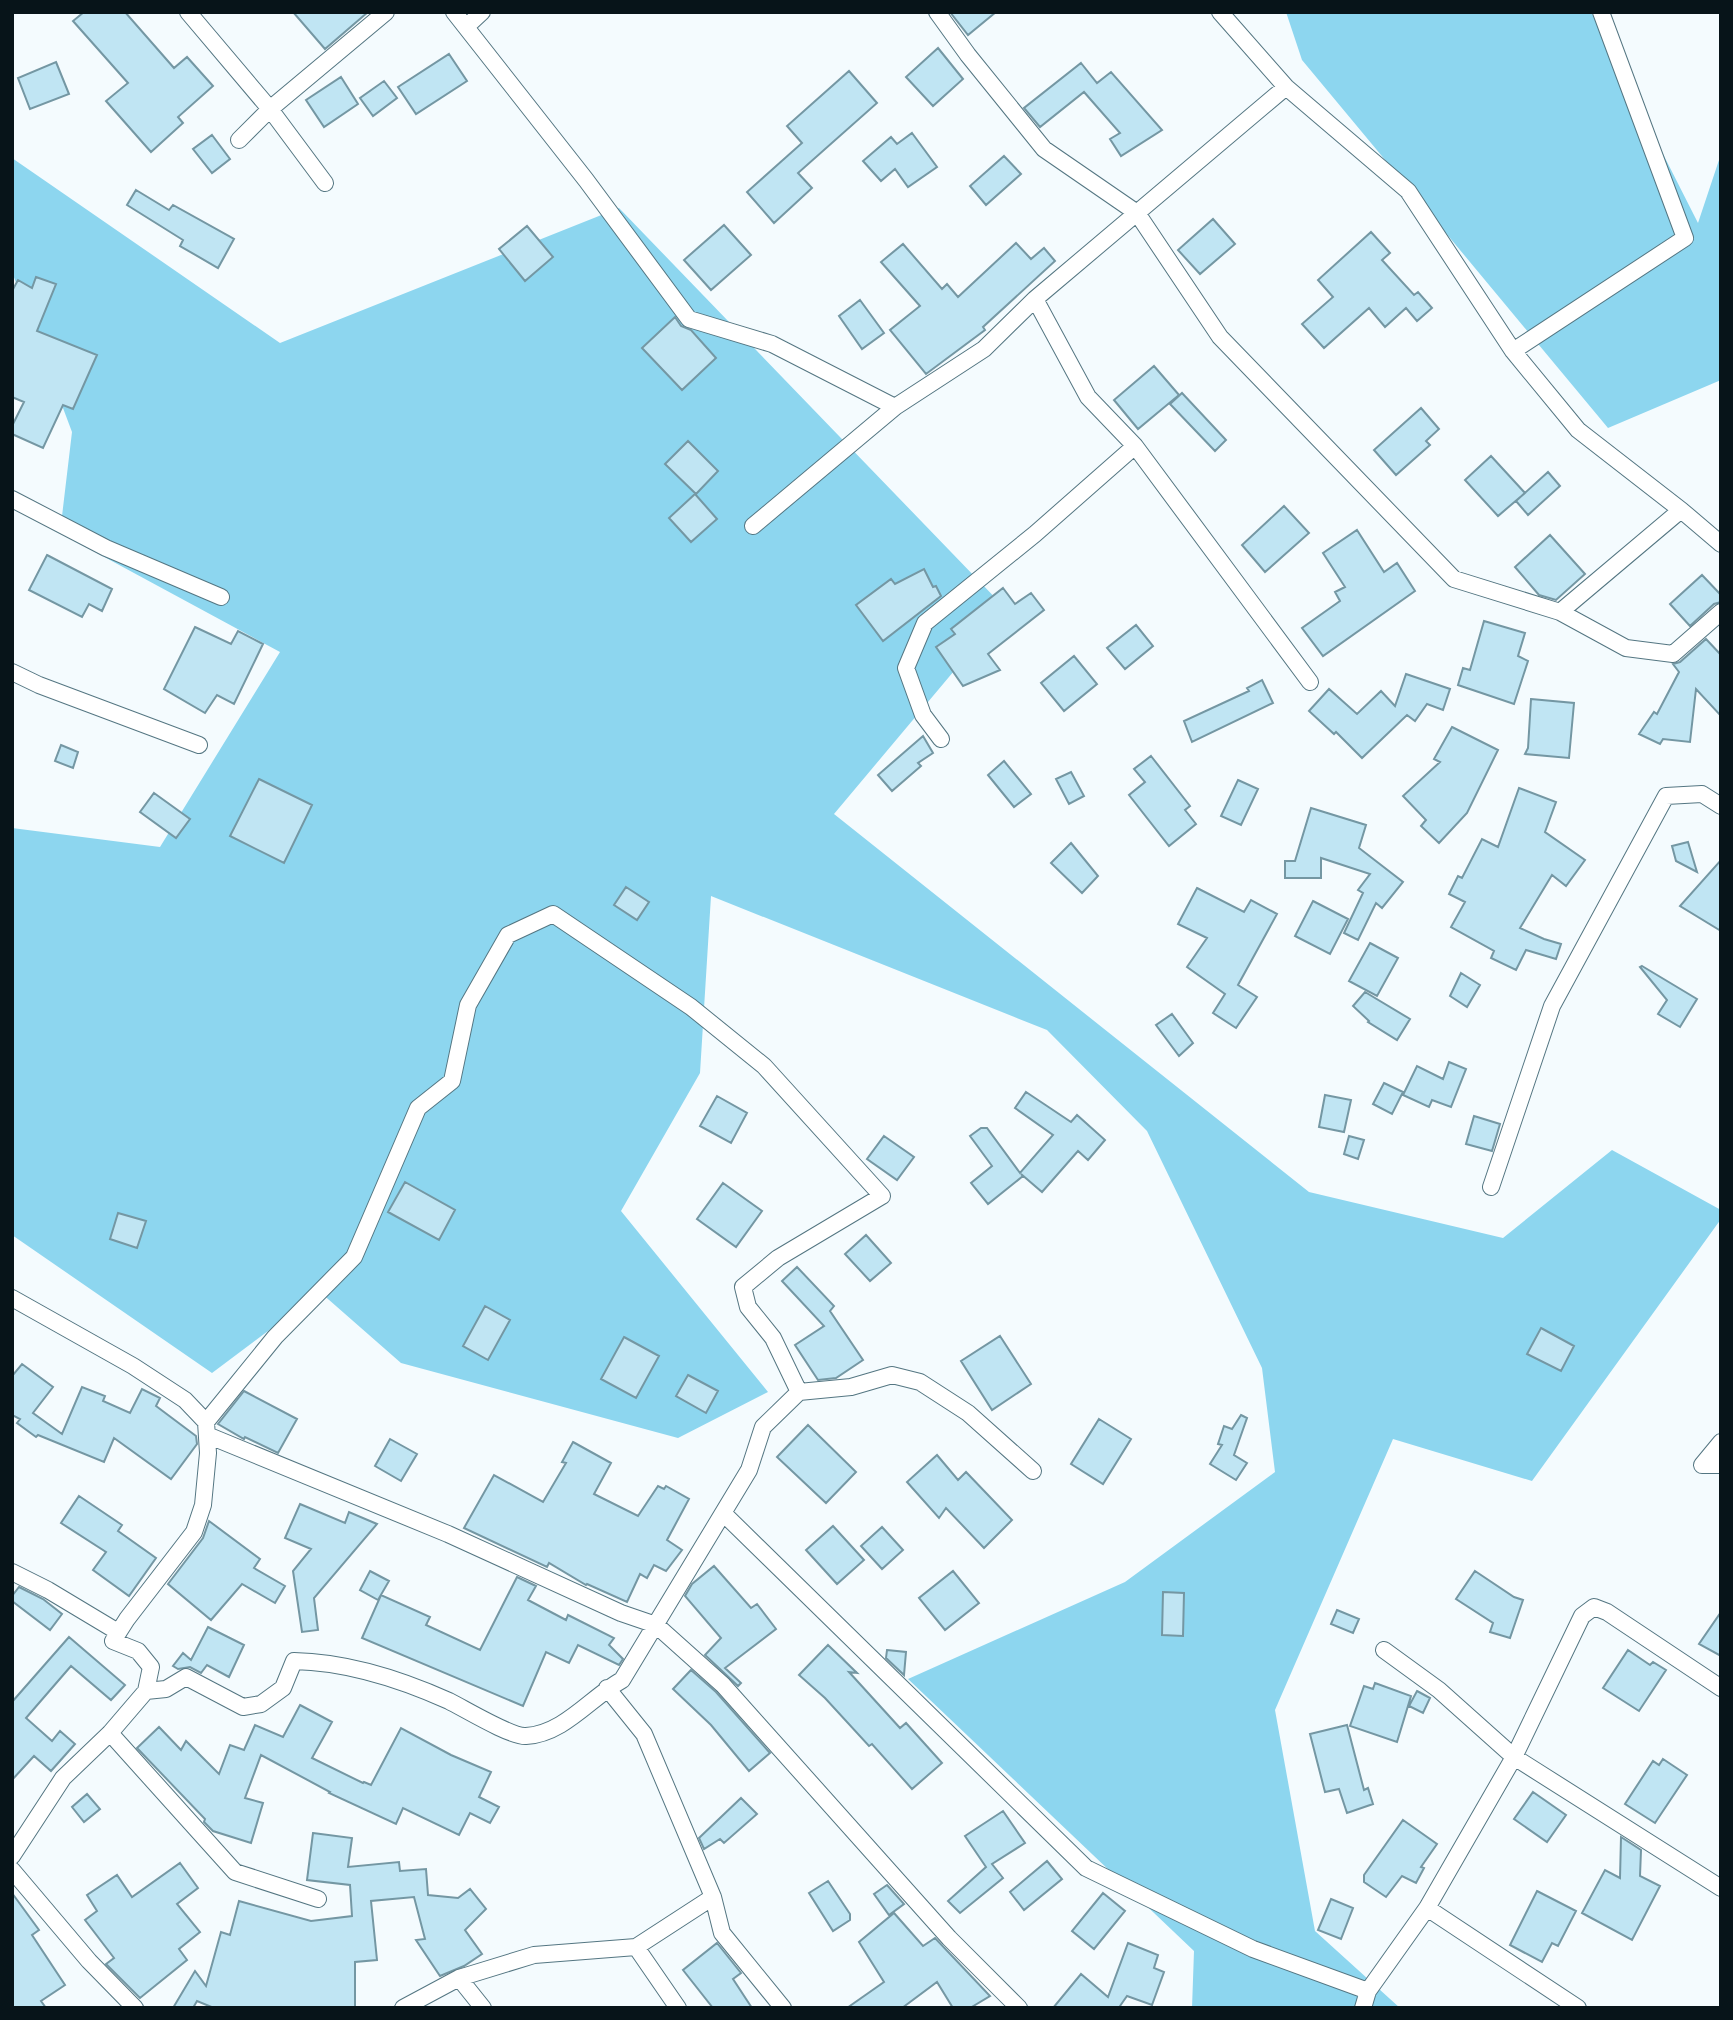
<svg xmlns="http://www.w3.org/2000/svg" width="1733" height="2020" font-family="Poppins,sans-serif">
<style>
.green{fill:#8dd6ef}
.building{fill:#c0e5f3;stroke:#7497a3;stroke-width:2}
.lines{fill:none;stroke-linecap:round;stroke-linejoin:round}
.street-casing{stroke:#547682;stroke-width:18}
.street{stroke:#fff;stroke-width:16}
</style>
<rect width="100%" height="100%" fill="#f4fbfe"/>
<path class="green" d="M1286,12H1591L1698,223L1721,154V380L1608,428L1302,60Z
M12,158L280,343L619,208L1006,609L834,814L1309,1192L1503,1238L1612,1150L1721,1210V1219L1532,1481L1393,1439L1275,1710L1315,1931L1400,2008H1192L1194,1951L908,1679L1125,1582L1275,1472L1262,1368L1147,1131L1047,1030L711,896L700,1073L621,1211L768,1392L678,1438L401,1363L320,1292L212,1373L12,1235V828L160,847L280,652L60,533L72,432L12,272Z"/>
<path class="building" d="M84,12H125L174,68L187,57L213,86L178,117L183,123L151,152L106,101L128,83L73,21Z
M293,12H368L325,49Z
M950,12H996L968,35Z
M938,48L963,79L933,106L906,77Z
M449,54L467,81L416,114L398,87Z
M56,62L69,94L30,109L18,78Z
M1081,63L1097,83L1111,72L1162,130L1121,156L1110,139L1120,133L1084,92L1040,127L1024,108Z
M849,71L877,103L798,173L812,188L774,223L747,192L802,143L787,126Z
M341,77L358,104L324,127L306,100Z
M384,81L397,98L373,116L360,98Z
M912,133L937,167L908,187L895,169L881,181L863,161L891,137L897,144Z
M212,135L230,159L212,173L193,149Z
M1004,156L1021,174L986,205L970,186Z
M136,190L169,210L173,205L234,239L218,268L180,246L183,240L127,205Z
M1213,219L1235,244L1200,274L1178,250Z
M724,225L751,255L711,290L684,260Z
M527,226L553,257L525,281L499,249Z
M1371,232L1390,253L1382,260L1414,295L1418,292L1432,308L1417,321L1406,308L1385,327L1369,308L1324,348L1302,324L1333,297L1318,280Z
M1016,243L1031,259L1044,248L1055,261L983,327L985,330L926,374L890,330L920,306L881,262L903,244L942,289L947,284L958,297Z
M36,277L56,284L37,331L97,355L73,409L63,405L43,448L12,434V426L24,402L12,397V291L18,280L32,288Z
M860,300L884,333L862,349L839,316Z
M675,317L681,326L691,330L716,358L682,390L642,348Z
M1154,366L1179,395L1138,429L1114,400Z
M1182,393L1226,440L1215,451L1170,404Z
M1421,408L1439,429L1426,441L1430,445L1396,475L1374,450Z
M688,441L718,471L696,494L665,464Z
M1491,456L1525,493L1498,516L1465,480Z
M1548,472L1560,486L1528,515L1516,501Z
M695,494L717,519L691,542L669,518Z
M1284,506L1309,533L1265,572L1242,545Z
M1357,530L1384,572L1397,563L1415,591L1323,656L1302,628L1340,601L1335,592L1345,587L1323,553Z
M1550,535L1585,574L1556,600L1539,595L1515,567Z
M47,555L112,589L102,611L89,604L82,617L29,590Z
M924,569L933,587L936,586L941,596L883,641L856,605L891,579L895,584Z
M1702,575L1721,595V602L1714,604L1690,626L1670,604Z
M1003,588L1015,604L1031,593L1044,610L988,654L1000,670L963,686L936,647L955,634L951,629Z
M1484,621L1525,633L1518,656L1528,661L1514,704L1458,685L1463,668L1470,670Z
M1136,625L1153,646L1125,669L1107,648Z
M195,627L231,644L238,631L263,644L234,704L217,695L205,713L164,689Z
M1706,639L1721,655V716L1696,689L1690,742L1663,739L1660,744L1639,734L1654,712L1657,714L1679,672L1673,664L1680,662Z
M1074,656L1097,684L1064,711L1041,683Z
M1406,674L1450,689L1443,710L1427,704L1415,721L1407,715L1362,758L1336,732L1334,734L1309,711L1329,689L1357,714L1381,691L1395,706Z
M1262,680L1273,703L1192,742L1184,721L1249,691L1247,688Z
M1531,699L1574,703L1569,758L1525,754L1528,748Z
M1452,727L1498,750L1467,813L1439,843L1421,826L1426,820L1403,796L1440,762L1434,759Z
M923,736L933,753L918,763L921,766L892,791L878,775Z
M61,745L78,752L73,768L55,761Z
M1151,756L1190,806L1185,810L1196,824L1169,846L1129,795L1145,782L1134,769Z
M1004,761L1031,794L1014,807L988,775Z
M1071,772L1084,796L1069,804L1056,779Z
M259,779L312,805L284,863L230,836Z
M1238,780L1258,789L1241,825L1221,816Z
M1519,788L1556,802L1545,832L1585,860L1566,886L1552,875L1520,928L1544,939L1561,944L1556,959L1526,950L1516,970L1491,958L1494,951L1451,927L1465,902L1449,894L1458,876L1462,878L1482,839L1498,847Z
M154,793L190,819L176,838L140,812Z
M1311,808L1366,825L1359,848L1403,882L1382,908L1376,903L1358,940L1344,933L1363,893L1358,890L1370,874L1321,858V878H1285V861H1295Z
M1688,842L1697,872L1676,861L1672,846Z
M1071,843L1098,876L1082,893L1051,863Z
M1721,860V931L1680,906Z
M626,887L649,902L637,920L614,905Z
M1197,888L1244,912L1251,900L1277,914L1238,985L1257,997L1236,1028L1213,1013L1225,994L1187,967L1207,938L1178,924Z
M1313,901L1348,919L1330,954L1295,936Z
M1370,943L1398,958L1377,996L1349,981Z
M1642,966L1697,999L1680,1027L1658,1014L1667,1000L1640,967Z
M1461,973L1480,985L1467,1007L1450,996Z
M1365,992L1410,1019L1397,1040L1368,1022L1369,1021L1353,1006Z
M1172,1014L1193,1043L1179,1056L1156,1025Z
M1449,1062L1466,1069L1451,1107L1432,1100L1429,1107L1403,1095L1417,1066L1443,1079Z
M1384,1083L1403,1092L1392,1114L1373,1104Z
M1026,1092L1071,1122L1077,1115L1105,1140L1088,1160L1078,1151L1042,1192L1021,1174L1023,1176L988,1204L971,1183L992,1166L970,1136L981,1128H987L1020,1173L1053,1135L1015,1108Z
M1325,1095L1351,1100L1344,1132L1319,1127Z
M717,1096L747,1113L731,1143L700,1126Z
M1474,1116L1500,1124L1492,1151L1466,1144Z
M884,1136L914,1157L897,1180L867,1159Z
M1349,1136L1364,1140L1358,1159L1344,1154Z
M405,1182L455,1210L439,1240L388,1212Z
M723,1183L762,1211L736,1247L697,1219Z
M118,1213L146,1221L137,1248L110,1239Z
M866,1235L891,1263L870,1281L845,1254Z
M797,1267L834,1306L830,1311L863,1360L836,1378L818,1380L795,1345L824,1326L782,1281Z
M485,1306L510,1320L488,1360L463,1346Z
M1541,1328L1574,1346L1561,1371L1527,1354Z
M1000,1336L1031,1384L992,1410L961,1361Z
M624,1337L659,1356L636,1398L601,1379Z
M22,1364L53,1387L33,1413L62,1434L82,1387L105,1396L103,1401L130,1413L142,1389L160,1398L156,1406L196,1436L197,1444L171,1479L114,1438L104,1462L38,1435L36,1437L17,1423L20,1419L12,1415V1376Z
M688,1375L718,1391L706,1413L676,1396Z
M244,1391L297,1419L278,1453L245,1437L244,1439L218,1424Z
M1241,1415L1247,1418L1234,1455L1247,1463L1236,1480L1210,1464L1222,1445L1218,1444L1224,1426L1232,1429Z
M1099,1419L1131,1439L1103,1484L1071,1464Z
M808,1425L856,1472L826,1503L777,1457Z
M390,1439L417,1454L401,1481L375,1466Z
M573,1442L611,1463L594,1494L638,1516L658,1486L664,1489L666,1486L689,1499L667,1540L682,1550L666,1571L654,1565L647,1578L640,1574L627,1602L587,1584L586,1585L549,1563L547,1567L464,1528L494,1475L543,1502L566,1463L562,1462Z
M937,1455L958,1480L966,1472L1012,1520L984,1548L946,1508L939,1518L907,1482Z
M79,1496L122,1525L118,1531L156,1558L129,1596L93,1570L106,1552L61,1523Z
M300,1504L345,1523L349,1512L377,1524L314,1598L318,1630L302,1632L293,1571L311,1549L285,1538Z
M209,1521L260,1559L254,1568L285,1586L275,1603L242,1584L211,1620L168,1584L203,1538Z
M833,1526L864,1560L837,1584L806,1550Z
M882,1527L903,1550L882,1569L861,1546Z
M714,1566L751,1608L757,1604L776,1629L725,1668L741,1683L738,1686L705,1655L721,1638L685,1596L692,1584Z
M370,1571L389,1581L378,1600L360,1590Z
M953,1571L979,1603L945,1630L919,1598Z
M1475,1571L1514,1597L1523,1600L1510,1638L1490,1632L1493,1623L1456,1599Z
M517,1577L536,1586L528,1600L566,1620L568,1615L614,1638L609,1645L623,1659L619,1665L578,1645L569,1663L546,1652L523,1706L362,1638L381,1595L430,1617L426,1625L480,1650Z
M19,1587L43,1599L62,1614L50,1630L12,1601V1596Z
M1163,1592L1184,1593L1183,1636L1162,1635Z
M1337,1610L1359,1619L1353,1633L1331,1624Z
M1721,1612V1656L1699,1644Z
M208,1627L244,1645L229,1677L207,1665L201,1673L190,1667L178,1669L173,1666L183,1653L191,1660Z
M69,1637L125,1685L111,1700L71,1666L26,1718L52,1741L60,1731L75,1744L51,1771L34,1756L12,1780V1702Z
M828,1645L857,1673L849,1672L900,1728L906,1723L942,1763L912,1789L872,1744L869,1746L825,1698L799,1675Z
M887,1650L906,1652L904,1675L886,1658Z
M1628,1650L1650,1665L1653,1662L1666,1670L1639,1711L1603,1688Z
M691,1670L716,1692L770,1753L749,1771L711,1725L673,1689Z
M1375,1683L1411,1696L1397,1742L1350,1726L1364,1686L1373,1689Z
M1417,1691L1430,1698L1423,1713L1409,1706Z
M300,1705L332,1722L312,1758L363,1783L364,1782L371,1785L401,1728L451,1755L491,1772L479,1797L499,1807L490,1823L470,1813L459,1835L403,1808L396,1824L329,1793L330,1792L261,1755L245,1798L263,1803L251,1843L213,1831L204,1822L205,1819L137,1748L159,1727L181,1750L186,1741L219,1774L230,1745L244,1750L255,1725L283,1737Z
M1347,1725L1364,1790L1368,1788L1373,1804L1347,1813L1339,1789L1325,1792L1310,1734Z
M1663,1759L1687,1775L1655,1823L1625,1804L1653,1761L1659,1765Z
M1533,1792L1566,1815L1547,1842L1514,1819Z
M87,1794L100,1809L84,1822L72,1807Z
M741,1798L757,1814L724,1843L720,1839L704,1849L699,1838Z
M1003,1811L1025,1843L992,1864L1003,1878L960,1913L948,1901L986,1867L965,1836Z
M1403,1820L1437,1844L1421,1867L1424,1868L1416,1883L1402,1876L1386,1897L1364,1882V1875Z
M313,1833L352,1838L348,1867L399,1862L400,1871L426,1869L428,1895L458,1898L470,1889L486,1909L465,1930L482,1954L464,1966L440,1976L416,1940L425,1939L414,1897L371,1901L377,1960L355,1962V2008H214L197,2001L193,2008H173L195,1971L206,1986L221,1932L230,1935L239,1901L311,1921L352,1916L350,1885L307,1880Z
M1621,1837L1641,1850L1640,1876L1660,1886L1632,1940L1582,1913L1605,1870L1620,1878Z
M1047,1861L1062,1879L1024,1910L1010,1892Z
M180,1863L198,1888L177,1904L200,1932L179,1949L187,1960L140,1998L106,1964L114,1958L85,1920L97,1911L87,1895L117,1875L132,1897Z
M828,1881L850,1914V1920L833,1931L809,1893Z
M887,1885L904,1904L889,1915L874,1894Z
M1537,1891L1576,1911L1558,1946L1552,1943L1542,1962L1510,1945Z
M12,1893L39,1930L32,1935L65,1985L41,2001L46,2008H12Z
M1103,1893L1125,1911L1094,1949L1072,1931Z
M1331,1899L1353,1908L1341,1939L1318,1930Z
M894,1913L923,1946L935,1938L990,1996L970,2008H953L937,1982L902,2008H847L884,1982L859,1942Z
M717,1943L741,1973L733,1979L752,2008H713L683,1970Z
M1128,1943L1158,1955L1154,1968L1164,1972L1152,2005L1127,1996L1120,2006L1121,2008H1053L1081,1974L1108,1997Z"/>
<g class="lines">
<g class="street-casing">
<path id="street" d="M188,12L270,109L325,183
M454,12L586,180L689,319L772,344L895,407
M937,12L968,55L1044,149L1137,213L1220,337L1454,579L1560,612L1681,510
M1220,12L1286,87L1408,191L1513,351L1578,430L1681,510L1721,544
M467,26L482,12
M239,140L270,109L386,12
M1035,299L1088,397L1135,446L1310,682
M1513,351L1685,238L1601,12
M12,499L106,548L221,597
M753,526L895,407L984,349L1035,299L1286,87
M1560,612L1626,648L1673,654L1721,612
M12,672L39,685L199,745
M941,739L923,715L906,668L925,623L1035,534L1135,446
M1491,1187L1552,1006L1666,796L1702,794L1721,806
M12,1298L133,1366L185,1400L206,1422L208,1453L203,1505L194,1532L127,1619L113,1641L138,1651L151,1667L146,1691
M206,1422L275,1337L354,1257L418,1108L452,1081L468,1005L508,935L553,914L691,1007L764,1066L882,1196L778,1258L743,1287L748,1307L773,1338L799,1392
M207,1435L448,1534L621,1613L656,1625L723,1685L949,1938L1019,2008
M1721,1442L1702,1465H1721
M723,1513L1086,1868L1253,1949L1368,1991
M12,1572L48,1590L118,1632
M1384,1650L1439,1690L1514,1757L1721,1888
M607,1688L644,1734L713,1897L722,1933L783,2008
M110,1733L235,1872L318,1899
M12,1856L63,1778L110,1733L146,1691L166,1689L186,1677L243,1707L261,1704L283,1688L294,1661C348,1662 400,1679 449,1701C465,1709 511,1737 526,1736C564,1734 591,1697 622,1680L749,1470L763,1427L799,1392L851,1387L892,1375L920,1382L968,1413L1033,1471
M12,1870L89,1961L135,2008
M1427,1908L1578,2008
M636,1947L678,2008
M459,1978L483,2008
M403,2008L459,1978L534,1955L636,1947L713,1897
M1363,2008L1368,1991L1427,1908L1514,1757L1582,1616L1594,1607L1607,1612L1721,1688"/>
</g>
<use href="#street" class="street"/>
</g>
<rect width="1733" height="2020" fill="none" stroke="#071419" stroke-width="28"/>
</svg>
